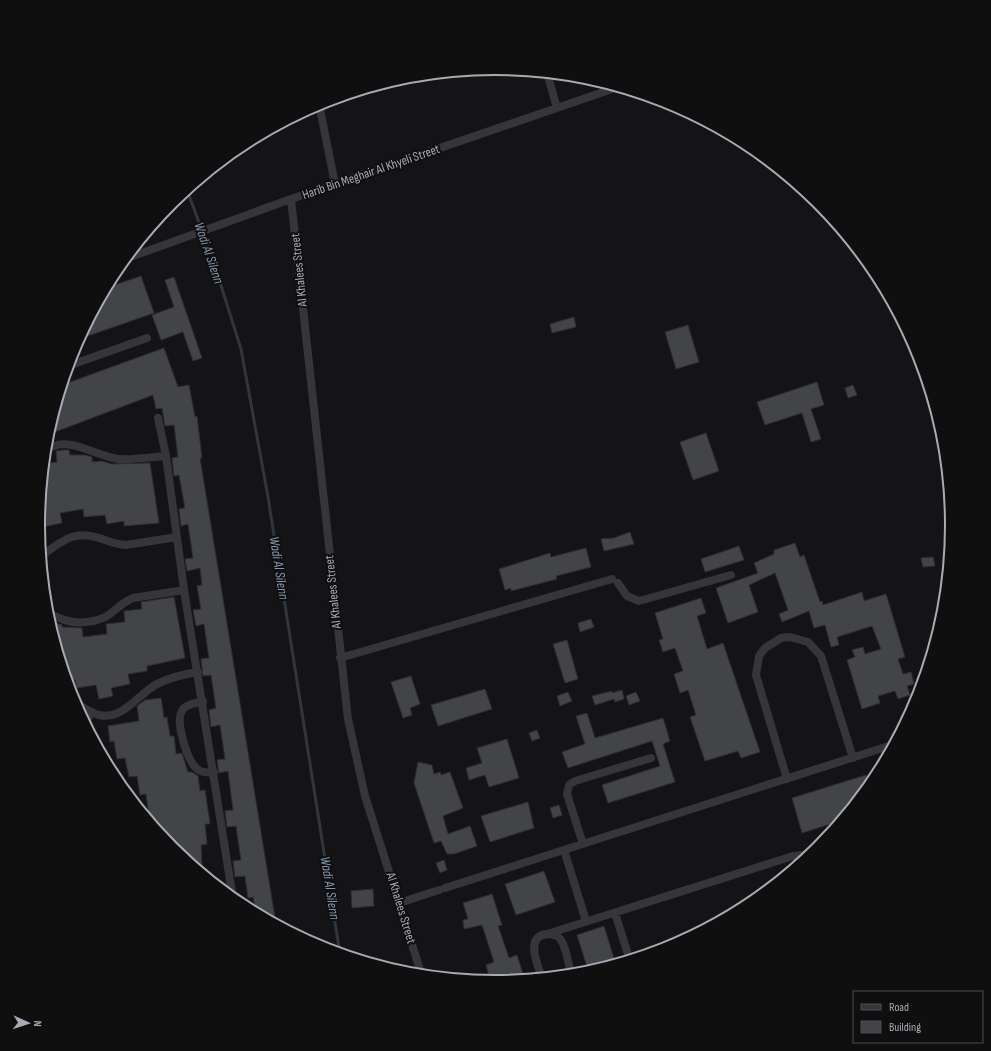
<svg xmlns="http://www.w3.org/2000/svg" width="991" height="1051" font-family="'Sofia Sans Condensed',sans-serif">
<style>
.lines{fill:none;stroke-linecap:round;stroke-linejoin:round}
.stream{stroke:#2f363d;stroke-width:3}
.building{fill:#434448;stroke:#2f2e31}
.minor{stroke:#36363a;stroke-width:8}
.labels{text-anchor:middle;dominant-baseline:central;stroke-width:4;stroke-linejoin:round;paint-order:stroke}
.street-label{font-size:13px;fill:#a8abb4;stroke:#0f0f10}
.water-label{font-size:14px;font-style:italic;fill:#8396ab;stroke:#0f0f10}
.rim{fill:none;stroke:#a8abb4;stroke-width:2}
</style>
<rect width="100%" height="100%" fill="#141416"/>
<g class="lines">
<path class="stream" d="M187,190L213,260L241,349L268,497L340,954"/>
</g>
<path class="building" d="M141,276L154,313L79,339L106,288Z
M174,277L202,358L193,361L183,332L161,340L152,315L174,307L165,280Z
M574,317L576,327L552,333L550,324Z
M688,325L699,362L676,369L665,332Z
M164,348L178,387L189,385L195,417L197,416L202,458H200L276,924L256,913L253,897L248,898L245,876L235,877L233,861L241,860L236,826L227,827L225,811L233,810L228,771L219,773L217,760L225,759L220,725L211,727L209,710L216,708L211,675L203,676L201,659L209,658L204,624L196,626L193,610L201,609L197,586L202,585L200,568L187,571L185,559L193,558L188,524L181,526L179,509L185,508L179,475L174,476L172,458L178,457L174,425L165,426L162,408L156,409L153,395L47,435L62,385Z
M817,382L824,405L811,409L821,439L811,442L802,413L765,425L757,402Z
M853,385L857,395L848,398L845,388Z
M706,433L719,471L693,480L680,442Z
M63,450H69L70,455H85L92,457V462L102,461L111,464L150,463L159,523L124,526V521L107,524L105,515L84,517L83,509L60,513L62,523L38,528L39,510H44L41,495L44,464L57,462L56,451Z
M630,532L634,544L604,551L601,539L614,538Z
M795,543L800,557L804,555L820,602L822,601L823,605L862,592L864,601L886,594L905,657L898,659L903,674L911,672L914,684L907,686L910,695L898,699L895,691L878,696L880,703L862,709L847,660L855,657L852,650L863,647L865,654L881,649L872,626L837,637L839,645L831,647L825,625L814,628L809,611L782,622L779,614L788,610L775,573L749,585L758,612L728,623L716,588L758,573L754,563L774,554V550Z
M739,546L744,560L705,572L701,559Z
M586,548L591,567L556,576L557,579L511,591V588L505,590L499,569L550,553L551,557Z
M933,557L935,566L923,567L921,558Z
M174,597L185,658L147,666V671L128,674L130,684L111,688L113,696L99,699L96,685L77,688L75,680L67,681L49,621L62,625V627L82,628L83,637L107,634L106,624L125,622L124,611L142,609L141,602Z
M701,598L706,613L697,616L707,649L723,643L760,752L741,758L738,751L705,761L690,717L696,715L688,690L680,693L674,674L683,671L675,648L663,652L659,640L663,639L655,613Z
M591,619L594,627L580,632L578,623Z
M567,640L578,679L565,683L553,644Z
M411,676L420,704L410,708L412,715L403,718L391,682Z
M485,689L492,709L438,726L431,705Z
M622,690L624,699L615,702L614,699L595,705L592,696L612,691V693Z
M568,692L572,701L560,706L557,696Z
M636,692L640,701L629,705L626,696Z
M161,698L164,718L167,717L170,736H174L176,754L182,753L188,772H192L198,776L200,791L205,790L210,824H205L207,844L201,845L202,865L192,866L172,849L150,822L146,794L140,795L137,776L129,777L125,758L117,759L114,741L110,742L108,726L139,721L137,706L145,700Z
M587,713L595,738L663,718L670,741L663,744L675,782L608,803L602,785L660,766L652,741L568,768L562,752L585,744L576,716Z
M537,730L540,738L532,741L529,733Z
M507,739L519,778L489,787L485,775L469,780L466,768L482,763L477,748Z
M418,762L432,765L434,774L440,772L441,775L450,772L463,808L443,816L448,834L470,826L477,846L454,854H447L441,841L434,843L414,783Z
M866,775L870,787L843,820L802,833L792,798Z
M528,802L534,828L490,842L481,816Z
M559,805L562,815L553,818L550,808Z
M444,860L447,870L440,873L436,863Z
M544,871L555,902L516,915L505,884Z
M373,889L374,906L352,908L351,891Z
M492,894L502,925L498,926L509,958L517,955L525,980L491,983L486,965L494,962L482,925L464,929L463,920L468,919L463,903Z
M604,926L616,965L589,973L577,935Z"/>
<g class="lines">
<path class="minor" d="M547,73L557,108
M319,104L335,184
M291,199L348,719L365,796L422,976
M125,259L291,199L618,87
M68,366L147,338
M158,418L166,456L184,590L233,899
M45,451C67,433 95,457 119,459C134,460 151,457 166,456
M41,556C60,543 73,529 99,538C108,541 116,545 126,545L177,537
M618,583L627,596L639,601L731,575
M47,614C54,615 60,619 68,621C80,624 96,622 107,616C116,610 123,602 133,598L184,590
M340,658L612,579
M203,701C196,703 187,704 183,709C174,720 187,759 196,768C201,773 207,773 214,772
M74,702C82,706 90,713 99,715C124,721 139,692 159,683C172,677 185,674 198,672
M85,723L92,712
M103,758L122,788
M787,779L756,675L759,656L765,648L781,638L790,637L808,642L821,656L853,758
M583,844L567,794L569,785L575,781L651,758
M564,850L586,921
M445,888L895,744
M399,903L439,890
M615,913L630,961
M544,935L793,856L813,854
M542,978C538,966 524,936 547,934C553,934 558,935 561,940C567,949 568,965 572,976"/>
</g>
<g class="labels">
<g class="street-label">
<text transform="translate(371 172) rotate(-19)">Harib Bin Meghair Al Khyeli Street</text>
<text transform="translate(299 270) rotate(-96)">Al Khalees Street</text>
<text transform="translate(333 592) rotate(-96)">Al Khalees Street</text>
<text transform="translate(401 908) rotate(73)">Al Khalees Street</text>
</g>
<g class="water-label">
<text transform="translate(209 253) rotate(71)">Wadi Al Silenn</text>
<text transform="translate(279 568) rotate(81)">Wadi Al Silenn</text>
<text transform="translate(330 888) rotate(81)">Wadi Al Silenn</text>
</g>
</g>
<path d="M0 0H991V1051H0ZM45 525a450 450 0 1 1 900 0a450 450 0 1 1-900 0Z" fill="#0f0f10" fill-rule="evenodd"/>
<path class="rim" d="M45 525a450 450 0 1 1 900 0a450 450 0 1 1-900 0Z"/>
<rect x="853" y="991" width="130" height="52" fill="#0f0f10" stroke="#4c4d52"/>
<rect x="861" y="1004" width="20" height="6" fill="#36363a" stroke="#4c4d52"/>
<text x="889" y="1011" font-size="12" fill="#a8abb4">Road</text>
<rect x="861" y="1021" width="20" height="12" fill="#434448" stroke="#4c4d52"/>
<text x="889" y="1031" font-size="12" fill="#a8abb4">Building</text>
<g transform="translate(28 1023) rotate(93)" stroke="#0f0f10" stroke-width="3" paint-order="stroke">
<path d="M0-3L7 15L0 10L-7 15Z" fill="#a8abb4"/>
<text y="-6" font-size="11" font-weight="bold" text-anchor="middle" fill="#a8abb4">N</text>
</g>
</svg>
